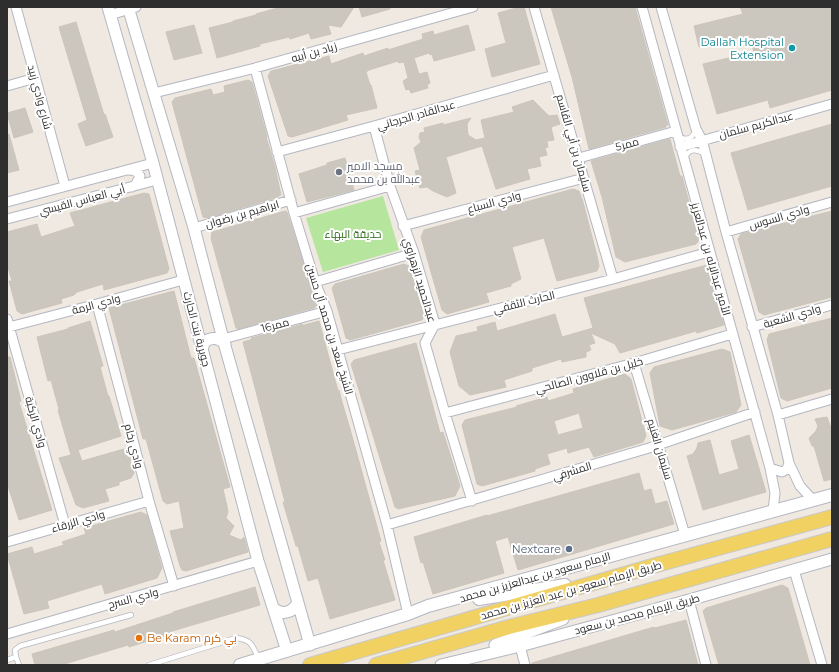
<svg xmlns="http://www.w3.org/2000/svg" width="839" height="672" font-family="Montserrat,Cairo,sans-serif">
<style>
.green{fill:#b6e59e}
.building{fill:#cbc7bf;stroke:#cbc5ba;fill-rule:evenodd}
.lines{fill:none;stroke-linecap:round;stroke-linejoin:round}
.service-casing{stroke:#b4b7c1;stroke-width:6}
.minor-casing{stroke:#b4b7c1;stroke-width:11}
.tertiary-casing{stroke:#b4b7c1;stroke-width:13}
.secondary-casing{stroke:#b4b7c1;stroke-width:14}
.primary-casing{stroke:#c9c9c9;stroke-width:16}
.service{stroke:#fff;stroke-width:4.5}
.minor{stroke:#fff;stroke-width:9}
.tertiary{stroke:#fff;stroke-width:11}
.secondary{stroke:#fff;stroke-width:12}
.primary{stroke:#f2d163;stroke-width:14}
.culture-dot{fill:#0f9aa8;stroke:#fff;stroke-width:1.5}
.worship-dot{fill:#6b7280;stroke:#fff;stroke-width:1.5}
.service-dot{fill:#5c6f8a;stroke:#fff;stroke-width:1.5}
.food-dot{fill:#e8710a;stroke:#fff;stroke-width:1.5}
.labels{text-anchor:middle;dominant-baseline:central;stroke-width:4;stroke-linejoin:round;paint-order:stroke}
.culture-label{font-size:11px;fill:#0d838f;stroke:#fff;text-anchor:end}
.street-label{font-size:11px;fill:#2e2e2e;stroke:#fff}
.worship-label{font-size:11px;fill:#5b616d;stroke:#fff;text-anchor:start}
.park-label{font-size:11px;fill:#2c6e1b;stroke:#fff}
.service-label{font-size:11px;fill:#4e5e75;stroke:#fff;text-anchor:end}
.food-label{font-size:11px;fill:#c56008;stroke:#fff;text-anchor:start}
</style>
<rect width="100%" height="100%" fill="#efe9e1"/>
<path class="green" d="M383,196L399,250L323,272L306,218Z"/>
<path class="building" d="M281,7H354L341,27L328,25L331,34L311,39L309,33L290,39L289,37L260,44V46L217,58L209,28L233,22V21L256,15V14Z
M359,7H390V9L362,17Z
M520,7H524L540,64L492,77L485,49L506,43L498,13Z
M551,7H635L668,125H666V127L589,149L572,77Z
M740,7H832V90L770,108L768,100L717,114L703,64L754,52L749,35L699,47L694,26L743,14Z
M76,22L104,115L105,114L113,137L86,146L78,124L87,120L59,27Z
M194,25L202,53L174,60L166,32Z
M468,25L475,50L434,61L432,54L430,55L429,53L414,58L419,74L427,72L430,83L427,85L428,88L411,93L409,89L406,90L403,81L408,78L404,62L399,63L398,61L369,70L366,72L370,85H371L377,108L346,115L348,120L292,137L288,136L268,76L271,71L329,56L331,64L363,53L364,56L388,48V50L423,39L422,34L433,31L434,35Z
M248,80L252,82L267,137H266L275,167L281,195L275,198L208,218L203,217L172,102L175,98L211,89L213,95L225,92L224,86Z
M533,100L549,116L557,115L560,124L551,127L554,140L547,141L548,147L545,148L547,155L539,157L541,166L527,169L530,179L496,189L482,146L446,157L456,193L447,197L433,191L427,187L420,188L415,171L420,170L414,148L421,142L419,137L420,133L425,132L424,128L443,123V125L471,118L467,124L468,135L476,140L485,138L481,120L514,112L512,107Z
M25,108L33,132L14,138L7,113Z
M832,124V186L748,210L731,153Z
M9,134L19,170L7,173V135Z
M670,139L680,176H682L699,240L696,244L625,262L616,257L602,197L591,161Z
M345,158L354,190L307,202L299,174L327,165V163Z
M573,189L579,191L583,202L597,256L599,266L597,271L557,281L544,238L512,247L521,279L511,284V286L486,293L489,302L447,314L442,310L421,237L424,230Z
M144,193L149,194L169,269L167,273L104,290L103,284L77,292L74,295L61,299L62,303L22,314L17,311L9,281H12L7,264V232L37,224L41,237L75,226L70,213Z
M285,211L287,212L317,305L314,308L238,329L236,328L211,238L212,232Z
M832,211V297L764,315L759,312L738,239L741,234Z
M404,264L409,266L424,316L422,320L350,340L346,338L332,288L335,284Z
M707,265L724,325L697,333L696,331L672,338L620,353L615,344L591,333L595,343L589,345L591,350L586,352V357L562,362L561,359L532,368V371L504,380L506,387L470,395L459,386L450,352L456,336L478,331L477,327L495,322L497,331L555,314L562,337L593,328L584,298Z
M174,291L191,358H194L230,487L223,489L227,506L228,512L226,518L234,526L229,535L241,540L244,537L248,552L186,571L182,570L180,566L170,531L184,528L179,501L167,504L163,501L146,439H143L109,308Z
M832,318V388L787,401L781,398L767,340L769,334Z
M90,321L103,366L100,367L108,396H109L121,436L78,450L82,461L124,449L127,457L131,458L130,462L134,473L131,478L119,482V485L105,489L109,501L83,508L76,505L59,458L71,455L58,410L59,409L51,380L48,381L37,337L68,329V328Z
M319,321L338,391L339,390L342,402L350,429L381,541L379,542L385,560H383L395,600L330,619L318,578L308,581L298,546H296L283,502H285L243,342L253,339L251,338L303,324L301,326Z
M416,343L440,433L443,432L460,486L455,496L398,509L395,507L351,364L354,360Z
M722,349L730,352L741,405L736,412L672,430L660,426L650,373L654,367Z
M7,357H10L21,401L19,402L52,510L19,520L7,483Z
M625,374L631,379L646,436L643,442L594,457L589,447L568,453L567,448L547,454L550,464L535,469V471L482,486L477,484L462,425L465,420L517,407L516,406L547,397L548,401L574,393L573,389ZM579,413L583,428L558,435L554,421Z
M827,417L832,431V479L824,481L814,446H812L809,438L816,431L818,426L815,419Z
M749,435L766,492L703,510L687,456L693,454L697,448L698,443L710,440L719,475L739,469L731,441Z
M639,473L644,491L651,489L655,504L667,501L674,524L518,570L508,537L495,541L504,573L433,594L423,562L421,563L414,537L487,515V516Z
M141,512L147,515L162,568L157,578L105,594L102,584L47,601L49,608L24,614L7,554L32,547L34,554L64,545L62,542L86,534L84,528Z
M782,585L788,588L810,665H719L703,611L706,608Z
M255,587L260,605L169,632L170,634L129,647L128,645L61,665H35L32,654L114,630L115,632L173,613V612Z
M686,620L698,665H532V663L654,627L655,628Z"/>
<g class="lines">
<g class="service-casing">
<path id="service" d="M679,137C688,141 693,138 696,129
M685,158C689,148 697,149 704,154
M16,657L15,650L20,646L131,615
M7,660L16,657L19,665
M149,665L236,638C252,640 252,645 259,659"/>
</g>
<g class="minor-casing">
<path id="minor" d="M16,7L65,186
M534,7L613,279
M642,7L770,468L775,493L773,511
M661,7L696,129L702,140L726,232L778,415L789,463L800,486L813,500
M110,15L136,7
M255,68L294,213L315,282L327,311L387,525L408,614
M7,86L35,78
M154,93L255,68L473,7
M374,126L390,186L414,253L435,324L425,343L445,413L472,501
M680,147L832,104
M277,152L374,126L554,75
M579,158L676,131
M128,170C134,170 137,171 140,176L136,184L132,187
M7,202L153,163
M294,213L390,186
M7,219L157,180
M403,226L584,178
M194,228L291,200
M726,232L832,202
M315,282L414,253
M97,304L149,501L174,586
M7,319L65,525
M9,327L97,304L183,280
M752,327L832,305
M223,339L327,311
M338,350L613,279L709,252
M634,363L685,535
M445,413L634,363L732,334
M778,415L832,399
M770,468L782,472L787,469L789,463
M387,525L649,448L755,412
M7,542L149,501
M794,570L822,665
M689,600L706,665
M7,634L258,561
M520,646L525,665"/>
</g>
<g class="tertiary-casing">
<path id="tertiary" d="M108,7L153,163L258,561L287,651
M128,7L194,228L223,339L310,645
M202,351L204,342C211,337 219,337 225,344
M274,609C282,615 292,613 297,604
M495,645L563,619
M441,665L520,646L689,600L832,559"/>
</g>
<g class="secondary-casing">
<path id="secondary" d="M479,599L565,585
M240,665L408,614L428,606L832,495"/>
</g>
<g class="primary-casing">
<path id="primary" d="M310,665L656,565L832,517
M376,665L509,627L598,605L832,539"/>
</g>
<use href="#service" class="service"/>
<use href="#minor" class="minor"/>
<use href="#tertiary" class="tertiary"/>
<use href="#secondary" class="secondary"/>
<use href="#primary" class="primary"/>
</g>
<circle class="culture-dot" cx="792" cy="48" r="4"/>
<circle class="worship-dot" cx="339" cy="172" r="4"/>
<circle class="service-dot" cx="569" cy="549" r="4"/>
<circle class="food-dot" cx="139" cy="638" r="4"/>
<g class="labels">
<g class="culture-label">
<text x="784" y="42">Dallah Hospital<tspan x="784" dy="13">Extension</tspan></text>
</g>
<g class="street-label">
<text transform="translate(314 52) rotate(-16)">زياد بن أبيه</text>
<text transform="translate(40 97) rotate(75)">شارع وادي زبيد</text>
<text transform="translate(416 115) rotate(-16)">عبدالقادر الجرجاني</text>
<text transform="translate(756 125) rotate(-15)">عبدالكريم سلمان</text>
<text transform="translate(574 143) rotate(74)">سليمان بن أبي القاسم</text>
<text transform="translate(627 144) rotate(-15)">ممر5</text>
<text transform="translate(82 200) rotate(-15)">أبي العباس القيسي</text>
<text transform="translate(494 202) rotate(-15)">وادي السباع</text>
<text transform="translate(242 214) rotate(-16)">ابراهيم بن رضوان</text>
<text transform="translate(779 217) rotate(-16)">وادي السوس</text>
<text transform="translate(711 259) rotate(74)">الأمير عبدالإله بن عبدالعزيز</text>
<text transform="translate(420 280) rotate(73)">عبدالحميد الزهراوي</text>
<text transform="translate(524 302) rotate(-14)">الحارث الثقفي</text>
<text transform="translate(96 304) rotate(-15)">وادي الرمة</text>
<text transform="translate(792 316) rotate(-16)">وادي الشعبة</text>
<text transform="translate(275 325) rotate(-15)">ممر16</text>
<text transform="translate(197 329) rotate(75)">جويرية بنت الحارث</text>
<text transform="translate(330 329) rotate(73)">الشيخ سعد بن محمد آل حسين</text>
<text transform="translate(589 375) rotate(-15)">خليل بن قلاوون الصالحي</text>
<text transform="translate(36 422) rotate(74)">وادي الركبة</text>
<text transform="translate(134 446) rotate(75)">وادي رخام</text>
<text transform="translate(660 449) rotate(73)">سليمان الغنيم</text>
<text transform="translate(572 471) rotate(-17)">المشرفي</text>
<text transform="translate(78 521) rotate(-16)">وادي الزرقاء</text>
<text transform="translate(535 577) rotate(-16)">الإمام سعود بن عبدالعزيز بن محمد</text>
<text transform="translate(571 590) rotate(-16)">طريق الإمام سعود بن عبد العزيز بن محمد</text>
<text transform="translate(133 598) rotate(-15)">وادي السرح</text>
<text transform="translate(637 614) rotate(-15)">طريق الإمام محمد بن سعود</text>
</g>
<g class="worship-label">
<text x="347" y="166">مسجد الامير<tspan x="347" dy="13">عبدالله بن محمد</tspan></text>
</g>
<g class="park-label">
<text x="353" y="234">حديقة البهاء</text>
</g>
<g class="service-label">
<text x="561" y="549">Nextcare</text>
</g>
<g class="food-label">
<text x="147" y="638">Be Karam بي كرم</text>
</g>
</g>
<rect width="839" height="672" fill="none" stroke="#2e2e2e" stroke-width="16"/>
</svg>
